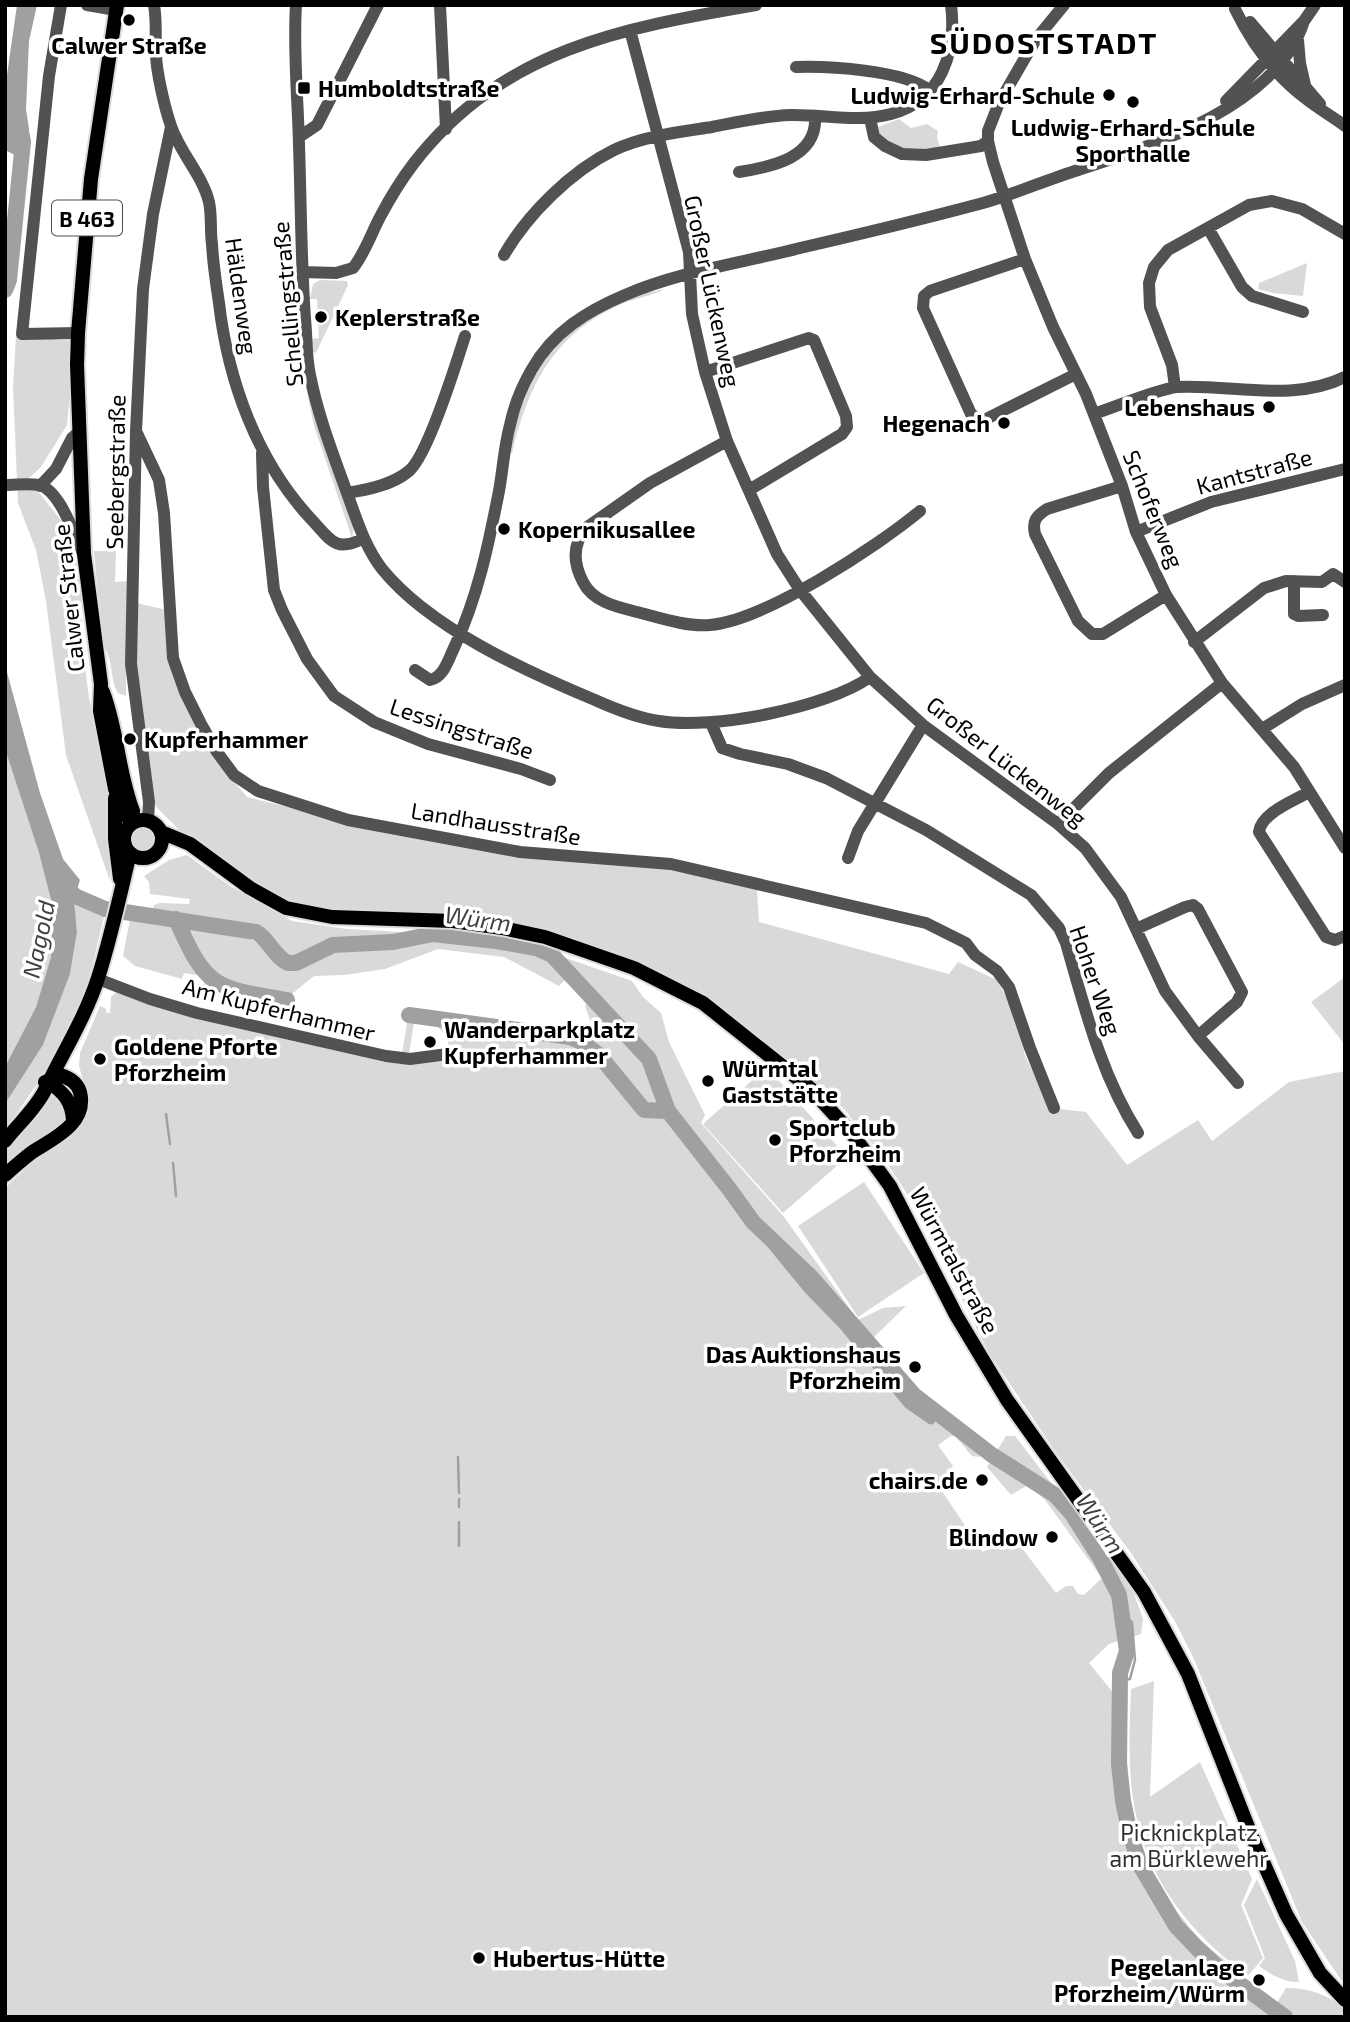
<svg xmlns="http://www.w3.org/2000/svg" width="1350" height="2022" font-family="'Exo 2',sans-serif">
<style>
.green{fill:#d9d9d9}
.water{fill:#a0a0a0}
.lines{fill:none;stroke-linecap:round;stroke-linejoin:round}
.stream{stroke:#a0a0a0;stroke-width:2.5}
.canal{stroke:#a0a0a0;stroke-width:9}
.river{stroke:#a0a0a0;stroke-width:16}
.major-casing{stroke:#dbdbdb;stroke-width:18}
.minor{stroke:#525252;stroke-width:12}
.major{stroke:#000;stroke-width:14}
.poi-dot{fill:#000;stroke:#fff;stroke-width:2.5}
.labels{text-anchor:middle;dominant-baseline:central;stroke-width:7;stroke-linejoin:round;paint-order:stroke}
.shield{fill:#fff;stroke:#4c4c4c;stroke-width:2}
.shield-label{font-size:21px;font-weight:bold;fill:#000}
.poi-label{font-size:23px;font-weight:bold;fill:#000;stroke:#fff;text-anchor:start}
.street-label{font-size:23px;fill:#000;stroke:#fff}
.park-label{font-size:23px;fill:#303030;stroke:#fff}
.water-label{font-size:24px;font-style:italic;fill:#414141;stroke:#fff}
.district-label{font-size:30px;font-weight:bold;letter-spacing:2px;fill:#000;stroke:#fff}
</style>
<rect width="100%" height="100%" fill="#fff"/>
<path class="green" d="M899,119L911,128L927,124L938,131L937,137L940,148L908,152L880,138L878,127Z
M1307,263L1303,296L1273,293L1258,289L1259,283Z
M320,280L347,281L348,285L316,353L313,352L311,339L319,338L317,299H310L313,284Z
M665,289C652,296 630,299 615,307C551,338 528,387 512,453L509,452C523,381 554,328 623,299C636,294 651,292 665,289Z
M16,336L75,341L67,425L41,467L28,479L64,524L79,553L84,658L89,698L109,785L110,881L66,755L46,601L36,550L18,503L13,387Z
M302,368L354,527L352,538L314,426Z
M94,551H116L115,582L130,581L126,649V696L118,693L114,685L110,661L102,638Z
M136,603L167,610L170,661L231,778L247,797L340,820L673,868L757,889L759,922L949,974L958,962L997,980L1016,1014L1025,1056L1051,1108L1086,1112L1127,1165L1198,1120L1212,1141L1289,1082L1345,1071V1986L1302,1922L1193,1657L1176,1623L1131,1553L1057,1454L989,1353L914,1204L884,1159L844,1109L809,1076L709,997L616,952L484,916L323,911L286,902L255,885L183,837C177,824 164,817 155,805L135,675Z
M5,749L39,853L52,904L51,957L36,1007L5,1067Z
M131 839a13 13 0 1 1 26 0a13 13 0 1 1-26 0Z
M187,855L230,886L292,921L347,929L403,932L416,936C400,940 385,942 368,943C352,943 336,941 320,947C311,951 301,961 291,961C276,962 275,944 266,936C263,933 257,930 252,928C223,913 183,920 152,912L154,905L160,903L189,904L190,899L150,894L149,882L144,876L169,860Z
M74,899L105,913C96,948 90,983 76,1016C58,1057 30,1094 5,1130V1104L43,1045L70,974L77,932Z
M130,919L168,922L250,939L261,945L280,966L292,969L326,952L341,947L385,950L414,945L431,937L529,950L547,957L569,976L559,986L504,957L438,949L385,969L344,975L314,976L293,993L286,1008L281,1011L204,988V976L184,973L182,979L135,966L123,956Z
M566,958L632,981L643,997L661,1013L669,1042L705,1115L701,1123L784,1217L858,1320L883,1308L906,1306L869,1342L907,1383L989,1450L979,1457L972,1456L955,1436H951L938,1445L953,1466L937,1484L983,1552L1012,1535L1056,1593L1066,1586H1073L1078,1594L1084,1595L1102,1578L1045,1500L1028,1485L1011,1495L987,1467L1006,1436H1015L1132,1588L1143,1619L1141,1634L1109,1644L1089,1663L1115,1695L1123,1689H1128C1125,1775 1123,1851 1184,1920C1190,1928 1197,1937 1205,1944C1221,1959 1246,1971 1250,1994L1273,2009L1286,1988C1310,1988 1327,1994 1345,2009V2017H5V1188L32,1163L71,1137L83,1120L87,1094L79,1066L80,1053L100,1006L105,1008L107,1013H110L111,997L119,989L370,1055L452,1056C446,1034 440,1019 414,1022L409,1054L402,1053L409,1012L416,1010L575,1035L595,1034L585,1006L593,994L566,963Z
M1345,977V1045L1311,1002Z
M767,1067L847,1157L783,1213L703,1124Z
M50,1097H56L63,1101L67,1116L60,1125L5,1168V1152Z
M864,1182L924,1273L858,1317L798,1226Z
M1154,1681L1150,1797L1200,1762L1252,1879L1241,1905L1263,1958L1248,1976C1174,1921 1133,1858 1130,1764C1129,1739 1130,1714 1131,1689Z
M1257,1879L1295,1961L1299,1982C1283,1982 1272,1975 1259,1966L1265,1958L1244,1905Z"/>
<path class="water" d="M17,5H37L29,41L26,109L29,129L27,156L15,155L5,150V89Z
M5,665L40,793L63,859L80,880L74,899L77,932L70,974L43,1045L5,1104V1067L36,1007L51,957L52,904L39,853L5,749Z"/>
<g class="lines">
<path class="stream" d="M5,313V316
M166,1114L170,1144
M173,1163L176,1196
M458,1457L459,1493
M459,1499V1507
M459,1522V1546
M1120,1681L1130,1679L1135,1660L1132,1622L1122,1615"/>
<path class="canal" d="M753,1222L807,1288L842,1324L908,1404L931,1420"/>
<path class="river" d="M5,290L9,280L23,142L22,136
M71,892L75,896L105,909L256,932C270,940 273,956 288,963H296L333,945L393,942L433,934L496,941L536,948L552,955L649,1059L668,1111L730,1190L753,1222L811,1277L914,1395L992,1455L1055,1495L1072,1514L1100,1558L1119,1595L1127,1651L1120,1673L1119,1764L1123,1801L1130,1834L1141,1867L1176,1926L1198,1949L1222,1971L1285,2017
M176,919C206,988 214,988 287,1000
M409,1015L570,1037L580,1041L599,1055L644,1110L668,1111"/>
<g class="major-casing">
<path id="major" d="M117,5L91,179L78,333L77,365L84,554L101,684L100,711L115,789L131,824
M103,692C118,731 118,773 133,811
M115,798V839L120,879
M124 839a19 19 0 1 1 38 0a19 19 0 1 1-38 0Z
M161,832L190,844L250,888L286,908L332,917L453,921L502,928L545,937L634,968L703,1003L811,1089L853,1135L890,1186L956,1315L1007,1400L1144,1592L1188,1674L1250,1832L1286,1914L1320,1973L1345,2000
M48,1081C64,1093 72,1101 73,1121
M5,1141C18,1124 35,1110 45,1090C62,1054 85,1018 98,978C111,937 120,895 130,853
M5,1175C14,1167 22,1160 31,1153C52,1139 88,1124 80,1092C77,1082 69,1078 60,1075L45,1082"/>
</g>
<path class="minor" d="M61,5L49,76L22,334L78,333
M87,5L116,10
M154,5C157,21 155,37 156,53C156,71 165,109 171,126C180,153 202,174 209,202C212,216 210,230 212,244C213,264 216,283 219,303C228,381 257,461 311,519C330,539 335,553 362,539
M296,5C293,52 298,99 299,145C301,204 301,261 305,319C307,338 306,357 310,375C318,416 333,454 347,493C357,520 364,545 382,569C430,628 525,671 595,700C615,709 638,718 659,721C711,730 827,708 870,677
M440,5L446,129
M1064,5L1037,38L1025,58L999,103L988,131V141L993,162L1025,259L1053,327L1086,394L1122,486L1136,532L1166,595L1222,683L1294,767L1345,848
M1235,9C1251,42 1275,75 1305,98C1317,108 1332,116 1345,126
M1250,22L1320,104
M630,30L689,252L692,314L705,372L727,441L777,554L800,590L870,677L923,725L1058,824L1085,848L1121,897L1165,991L1198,1036L1238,1083
M1298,40L1300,63L1305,85
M796,67C828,66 903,70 929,90
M1226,101L1304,21L1315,5
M870,118L874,137L885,146L902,154L926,155L981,146L988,141
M299,137L317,125L378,5
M739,172C771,167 818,158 815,116
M1208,228L1242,287L1252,296L1303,312
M504,255C527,215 571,171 614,150C643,136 680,132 712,127C738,122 764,116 790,115C823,114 858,123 891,114C941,101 957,52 951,5
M1025,259L930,291L924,296L923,308L971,414L978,419H986L1076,374
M302,272L336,273L353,268C365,253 371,234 380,217C390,198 401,180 414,163C503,49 622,28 756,5
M705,372L809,338L814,340L846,416L847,427L842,434L749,490
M1175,387L1172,365L1150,307L1149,283L1154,267L1168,250L1249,205L1272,201L1302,209L1345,234
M1094,414C1115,407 1158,389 1177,387C1233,384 1292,403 1345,377
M136,431L159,480L164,513L173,658L185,692L201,724L217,752L234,775L258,791L348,820L520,852L671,864L926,923L966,943L975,955L997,971L1009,987L1030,1048L1054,1108
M727,441L650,483L586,528C572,545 573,563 583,582C593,602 617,607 637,612C660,618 687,627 710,625C764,621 878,546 920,511
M262,453L263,487L274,590L282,610L307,659L334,696L374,722L428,744L521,769L550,780
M5,485C16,485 28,483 39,485C60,490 74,535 83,553
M40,486L56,469L72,438L79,432
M1122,486L1047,509C1036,516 1032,521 1035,534L1078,621L1092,634H1103L1166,595
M347,493C368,490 392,485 409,471C428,455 456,364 465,336
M1136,532L1211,502L1345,469
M1294,581V614L1298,616L1323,615
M1194,642L1264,588L1286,581L1322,582L1333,574L1345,582
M415,670L430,680C444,677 448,660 454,648C478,596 488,547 499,491C503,469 504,447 510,425C514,406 522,386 532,369C553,332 587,311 625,295C681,271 742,263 800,248C861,234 923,219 983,203C1014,194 1044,181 1075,171C1152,146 1277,107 1304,21
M711,723L722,748L740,754L788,764L826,778L926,830L1031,895L1059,928L1066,943C1085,1009 1101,1075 1138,1133
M1262,729L1302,704L1345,685
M1309,792C1294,801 1261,813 1259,832L1326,937L1335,940L1345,936
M148,821L149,802L131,664L136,431L143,289L153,214L171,127
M1058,824L1109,773L1222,683
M848,858L858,831L923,725
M1136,929L1185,907L1193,905L1198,909L1242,992L1237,1002L1198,1036
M98,979L150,999L197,1013L386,1056L410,1059L455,1053"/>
<use href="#major" class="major"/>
</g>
<g class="poi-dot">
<circle cx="129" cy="20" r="7"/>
<rect x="297" y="81" width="14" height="14" rx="3.5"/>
<circle cx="1109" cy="95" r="7"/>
<circle cx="1133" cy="102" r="7"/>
<circle cx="321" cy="317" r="7"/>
<circle cx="1269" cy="407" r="7"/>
<circle cx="1004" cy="423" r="7"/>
<circle cx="504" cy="529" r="7"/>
<circle cx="130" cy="739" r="7"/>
<circle cx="430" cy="1042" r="7"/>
<circle cx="100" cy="1059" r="7"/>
<circle cx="708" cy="1081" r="7"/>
<circle cx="775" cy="1140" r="7"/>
<circle cx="915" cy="1367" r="7"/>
<circle cx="982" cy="1480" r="7"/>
<circle cx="1052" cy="1537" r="7"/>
<circle cx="479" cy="1958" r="7"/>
<circle cx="1259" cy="1980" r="7"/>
</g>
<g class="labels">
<rect class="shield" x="52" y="200.5" width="70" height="35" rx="5"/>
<g class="shield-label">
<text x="87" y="218">B 463</text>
</g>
<g class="poi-label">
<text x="129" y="45" text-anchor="middle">Calwer Straße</text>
<text x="318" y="88">Humboldtstraße</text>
<text x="1095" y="95" text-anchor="end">Ludwig-Erhard-Schule</text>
<text x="1133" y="127" text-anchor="middle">Ludwig-Erhard-Schule<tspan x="1133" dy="26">Sporthalle</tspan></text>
<text x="335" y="317">Keplerstraße</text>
<text x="1255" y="407" text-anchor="end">Lebenshaus</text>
<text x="990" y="423" text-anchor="end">Hegenach</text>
<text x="518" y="529">Kopernikusallee</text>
<text x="144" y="739">Kupferhammer</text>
<text x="444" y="1029">Wanderparkplatz<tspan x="444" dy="26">Kupferhammer</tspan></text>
<text x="114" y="1046">Goldene Pforte<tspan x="114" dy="26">Pforzheim</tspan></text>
<text x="722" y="1068">Würmtal<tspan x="722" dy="26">Gaststätte</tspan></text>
<text x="789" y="1127">Sportclub<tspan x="789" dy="26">Pforzheim</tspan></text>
<text x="901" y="1354" text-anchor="end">Das Auktionshaus<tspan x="901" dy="26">Pforzheim</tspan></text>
<text x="968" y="1480" text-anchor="end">chairs.de</text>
<text x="1038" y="1537" text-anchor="end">Blindow</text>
<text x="493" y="1958">Hubertus-Hütte</text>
<text x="1245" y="1967" text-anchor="end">Pegelanlage<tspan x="1245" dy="26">Pforzheim/Würm</tspan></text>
</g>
<g class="street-label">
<text transform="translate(713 291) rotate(78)">Großer Lückenweg</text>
<text transform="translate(242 296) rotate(82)">Häldenweg</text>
<text transform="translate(287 304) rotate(-95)">Schellingstraße</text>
<text transform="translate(1254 471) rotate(-15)">Kantstraße</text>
<text transform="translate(115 472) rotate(-89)">Seebergstraße</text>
<text transform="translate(1154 509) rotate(68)">Schoferweg</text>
<text transform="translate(68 598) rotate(-96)">Calwer Straße</text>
<text transform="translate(462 728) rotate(18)">Lessingstraße</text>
<text transform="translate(1007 761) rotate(38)">Großer Lückenweg</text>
<text transform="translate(496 823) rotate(9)">Landhausstraße</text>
<text transform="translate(1096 980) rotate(71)">Hoher Weg</text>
<text transform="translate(279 1009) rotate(14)">Am Kupferhammer</text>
<text transform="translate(955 1260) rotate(62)">Würmtalstraße</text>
</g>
<g class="park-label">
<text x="1189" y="1832">Picknickplatz<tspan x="1189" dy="26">am Bürklewehr</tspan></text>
</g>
<g class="water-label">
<text transform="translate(478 918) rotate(8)">Würm</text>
<text transform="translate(38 939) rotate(-78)">Nagold</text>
<text transform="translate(1101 1523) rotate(57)">Würm</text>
</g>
<g class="district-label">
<text x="1044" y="42">SÜDOSTSTADT</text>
</g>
</g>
<rect width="1350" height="2022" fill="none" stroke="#000000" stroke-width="14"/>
</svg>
